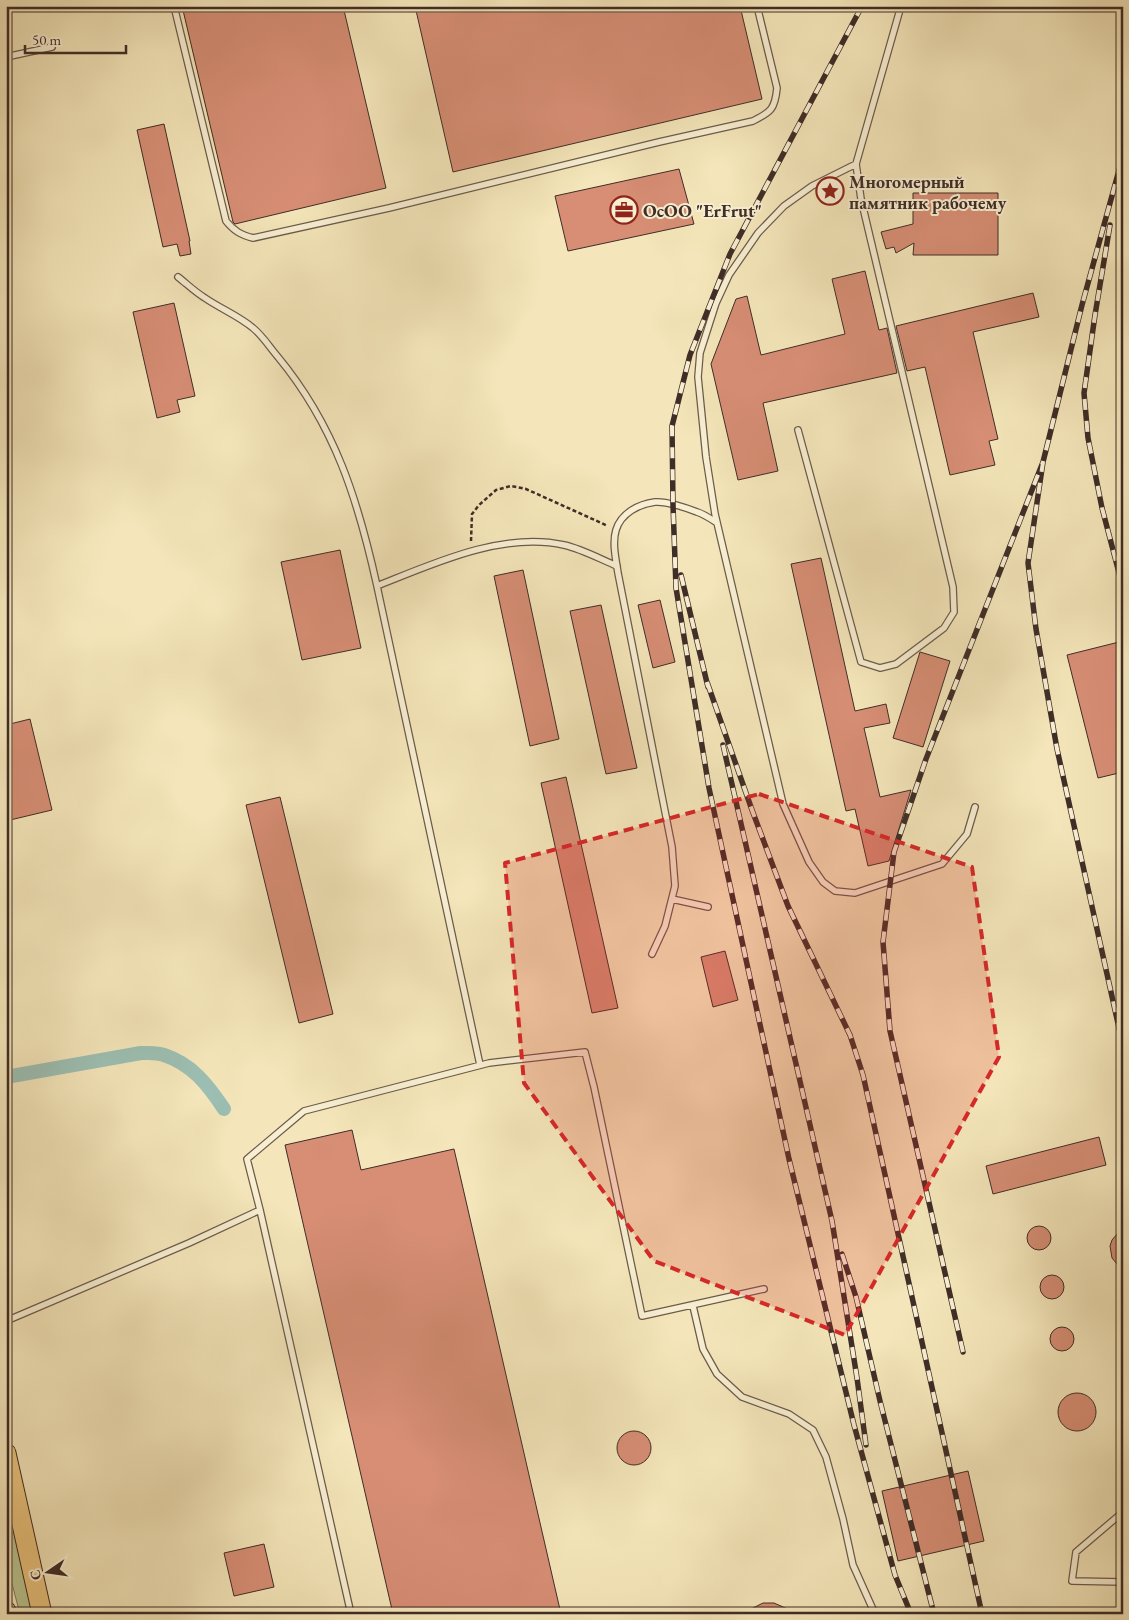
<svg xmlns="http://www.w3.org/2000/svg" width="1129" height="1620" font-family="'EB Garamond',serif">
<style>
.green{fill:#bbc590;stroke:#7d795c}
.lines{fill:none;stroke-linecap:round;stroke-linejoin:round}
.canal{stroke:#9cbfb3;stroke-width:14}
.building{fill:#d78e75;stroke:#3f2d27}
.lane-casing{stroke:#6c5b4c;stroke-width:8}
.primary-casing{stroke:#3f2d27;stroke-width:21}
.path{stroke:#3f2d27;stroke-width:2.5;stroke-dasharray:4 2.5;stroke-linecap:butt}
.lane{stroke:#f8efd2;stroke-width:5.5}
.primary{stroke:#eac37d;stroke-width:19}
.rail-casing{stroke:#3f2d27;stroke-width:5.5}
.rail{stroke:#f8efd2;stroke-width:4;stroke-dasharray:11;stroke-linecap:butt}
.marked{fill:#d62828;fill-opacity:0.2;stroke:#d62828;stroke-width:4;stroke-dasharray:10 6;stroke-linejoin:round}
.labels{text-anchor:middle;dominant-baseline:central;stroke-width:4;stroke-linejoin:round;paint-order:stroke}
.poi-label{font-size:18px;font-weight:bold;fill:#3f2d27;stroke:#f8efd2;text-anchor:start}
</style>
<rect width="100%" height="100%" fill="#f4e6ba"/>
<filter id="stains"><feTurbulence type="fractalNoise" baseFrequency=".004" numOctaves="4"/><feColorMatrix values="0 0 0 0 .2 0 0 0 0 .09 0 0 0 0 .02 0 0 0 .5 -.17"/></filter>
<radialGradient id="worn" r=".72"><stop offset=".6" stop-color="#630" stop-opacity="0"/><stop offset="1" stop-color="#630" stop-opacity=".3"/></radialGradient>
<path class="green" d="M6,1489L37,1614H20L6,1561Z"/>
<g class="lines">
<path class="canal" d="M6,1077L141,1053C148,1053 157,1052 164,1055C192,1064 208,1085 224,1109"/>
</g>
<path class="building" d="M182,6H343L386,188L235,224L233,222Z
M415,6H740L762,99L453,172Z
M164,124L190,241H189L191,254L180,256L177,244L163,247L137,130Z
M679,169L694,224L568,251L555,196Z
M913,193H998V255H913L914,243L896,253L894,247L886,249L881,232L913,224Z
M865,271L879,330L887,328L897,373L763,403L778,471L738,480L711,364L736,299L747,296L761,355L845,334L832,279Z
M1033,293L1039,317L973,332L998,439L989,441L995,465L950,475L925,367L907,371L896,326Z
M174,303L195,396L177,400L180,412L157,418L133,312Z
M340,550L361,648L302,660L281,562Z
M821,558L855,711L886,704L890,723L864,728L880,797L911,790L889,861L868,866L855,809L846,811L791,564Z
M523,570L559,739L530,746L494,576Z
M660,600L675,662L653,668L638,605Z
M601,605L637,768L606,774L570,611Z
M1123,641V772L1098,778L1067,655Z
M920,652L950,661L923,747L893,738Z
M30,719L52,810L6,821V725Z
M566,777L618,1008L592,1013L541,783Z
M280,797L333,1014L299,1023L246,805Z
M725,951L738,1000L713,1007L701,957Z
M352,1130L361,1170L454,1149L561,1614H393L285,1145Z
M1099,1137L1106,1165L993,1194L986,1166Z
M1027 1238a12 12 0 1 1 24 0a12 12 0 1 1-24 0Z
M1123,1227V1271L1112,1258L1110,1246L1112,1240Z
M1040 1287a12 12 0 1 1 24 0a12 12 0 1 1-24 0Z
M1050 1339a12 12 0 1 1 24 0a12 12 0 1 1-24 0Z
M1058 1412a19 19 0 1 1 38 0a19 19 0 1 1-38 0Z
M617 1448a17 17 0 1 1 34 0a17 17 0 1 1-34 0Z
M968,1471L984,1541L898,1561L882,1491Z
M264,1544L274,1587L234,1596L224,1553Z
M763,1603H774L799,1614H741Z"/>
<g class="lines">
<g class="lane-casing">
<path id="lane" d="M174,6L226,221C234,231 241,235 253,238L389,208L659,142L753,121C771,112 775,109 777,88L757,6
M6,57L52,47
M856,164L812,186L784,206L758,233L729,275L716,303L700,353L698,377L706,457L715,514L783,804L809,862L823,882L835,891L855,893L942,864L967,834L975,807
M178,277C187,284 195,292 205,298C221,309 239,316 253,328C263,336 270,348 278,357C335,426 358,500 377,586C432,564 503,531 564,545C582,549 600,559 617,566
M798,430L861,662L880,668L896,664L944,628L954,612L953,587L861,199L856,164L901,6
M377,586L480,1065
M672,899L708,907
M652,954L665,926L675,886L672,847L618,573C616,560 612,543 616,530C621,513 639,504 655,502C666,501 687,508 697,512C704,514 711,519 717,523
M693,1306L703,1349L717,1374L742,1397L789,1414L813,1430L826,1457L843,1519L853,1565L875,1614
M6,1321L189,1243L260,1210
M1123,1512L1076,1552L1072,1581L1123,1582
M351,1614L260,1210L247,1159L304,1111L489,1063L585,1052L594,1087L642,1316L764,1289"/>
</g>
<g class="primary-casing">
<path id="primary" d="M6,1453L42,1614
M6,1611L7,1614"/>
</g>
<path class="path" d="M471,541L472,514L479,505L496,490L511,486L526,489L608,526"/>
<use href="#lane" class="lane"/>
<use href="#primary" class="primary"/>
<g class="rail-casing">
<path id="rail" d="M862,6L730,254L690,355L672,426L673,505L676,588L709,788L789,1159L854,1425L895,1575L911,1614
M1121,163L1082,305L1043,462L1028,563L1036,629L1057,749L1123,1046
M1120,168L1123,149
M1110,225L1095,315L1084,393L1088,438L1102,508L1123,588
M681,575L708,687
M707,682L752,810L788,906L850,1035L863,1075L982,1614
M723,745L832,1221L857,1378L866,1445
M842,1254L856,1297L880,1401L934,1614
M963,1352L890,1031L883,942L894,852L926,759L1043,462"/>
</g>
<use href="#rail" class="rail"/>
</g>
<path class="marked" d="M759,794L972,867L999,1057L845,1335L654,1261L524,1083L505,863Z"/>
<defs>
<g id="sight-ring" transform="scale(1.4375)"><circle r="9.5" fill="#f8efd2" stroke="#8f2418" stroke-width="1.5"/><path d="M0-6L1.8-2.2L6-1.7L2.9 1.2L3.7 5.4L0 3.3L-3.7 5.4L-2.9 1.2L-6-1.7L-1.8-2.2Z" fill="#8f2418"/></g>
<g id="office-ring" transform="scale(1.4375)"><circle r="9.5" fill="#f8efd2" stroke="#8f2418" stroke-width="1.5"/><path d="M-6-3h4V-5.5h4V-3h4V5H-6ZM-1-4.5V-3h2v-1.5ZM-6 0V1H6V0Z" fill="#8f2418"/></g>
</defs>
<g fill-rule="evenodd">
<use href="#sight-ring" x="830" y="191"/>
<use href="#office-ring" x="624" y="210"/>
</g>
<g class="labels">
<g class="poi-label">
<text x="849" y="181">Многомерный<tspan x="849" dy="21">памятник рабочему</tspan></text>
<text x="643" y="210">ОсОО "ErFrut"</text>
</g>
</g>
<rect width="1129" height="1620" fill="none" stroke="#f4e6ba" stroke-width="25"/>
<rect x="8" y="8" width="1114" height="1605" fill="none" stroke="#3f2d27" stroke-width="2.5"/>
<rect x="12" y="12" width="1104" height="1595" fill="none" stroke="#3f2d27"/>
<g transform="translate(48 1572) rotate(257)" stroke="#f8efd2" stroke-width="4" paint-order="stroke">
<path d="M0-4L9 19L0 12L-9 19Z" fill="#3f2d27"/>
<text y="-8" font-size="14" font-weight="bold" text-anchor="middle" fill="#3f2d27">С</text>
</g>
<path d="M25 45v8h101v-8" fill="none" stroke="#3f2d27" stroke-width="2.5"/>
<text x="32" y="45" font-size="15" fill="#3f2d27" stroke="#f8efd2" stroke-width="4" paint-order="stroke">50 m</text>
<rect width="100%" height="100%" filter="url(#stains)"/>
<rect width="100%" height="100%" fill="url(#worn)"/>
</svg>
